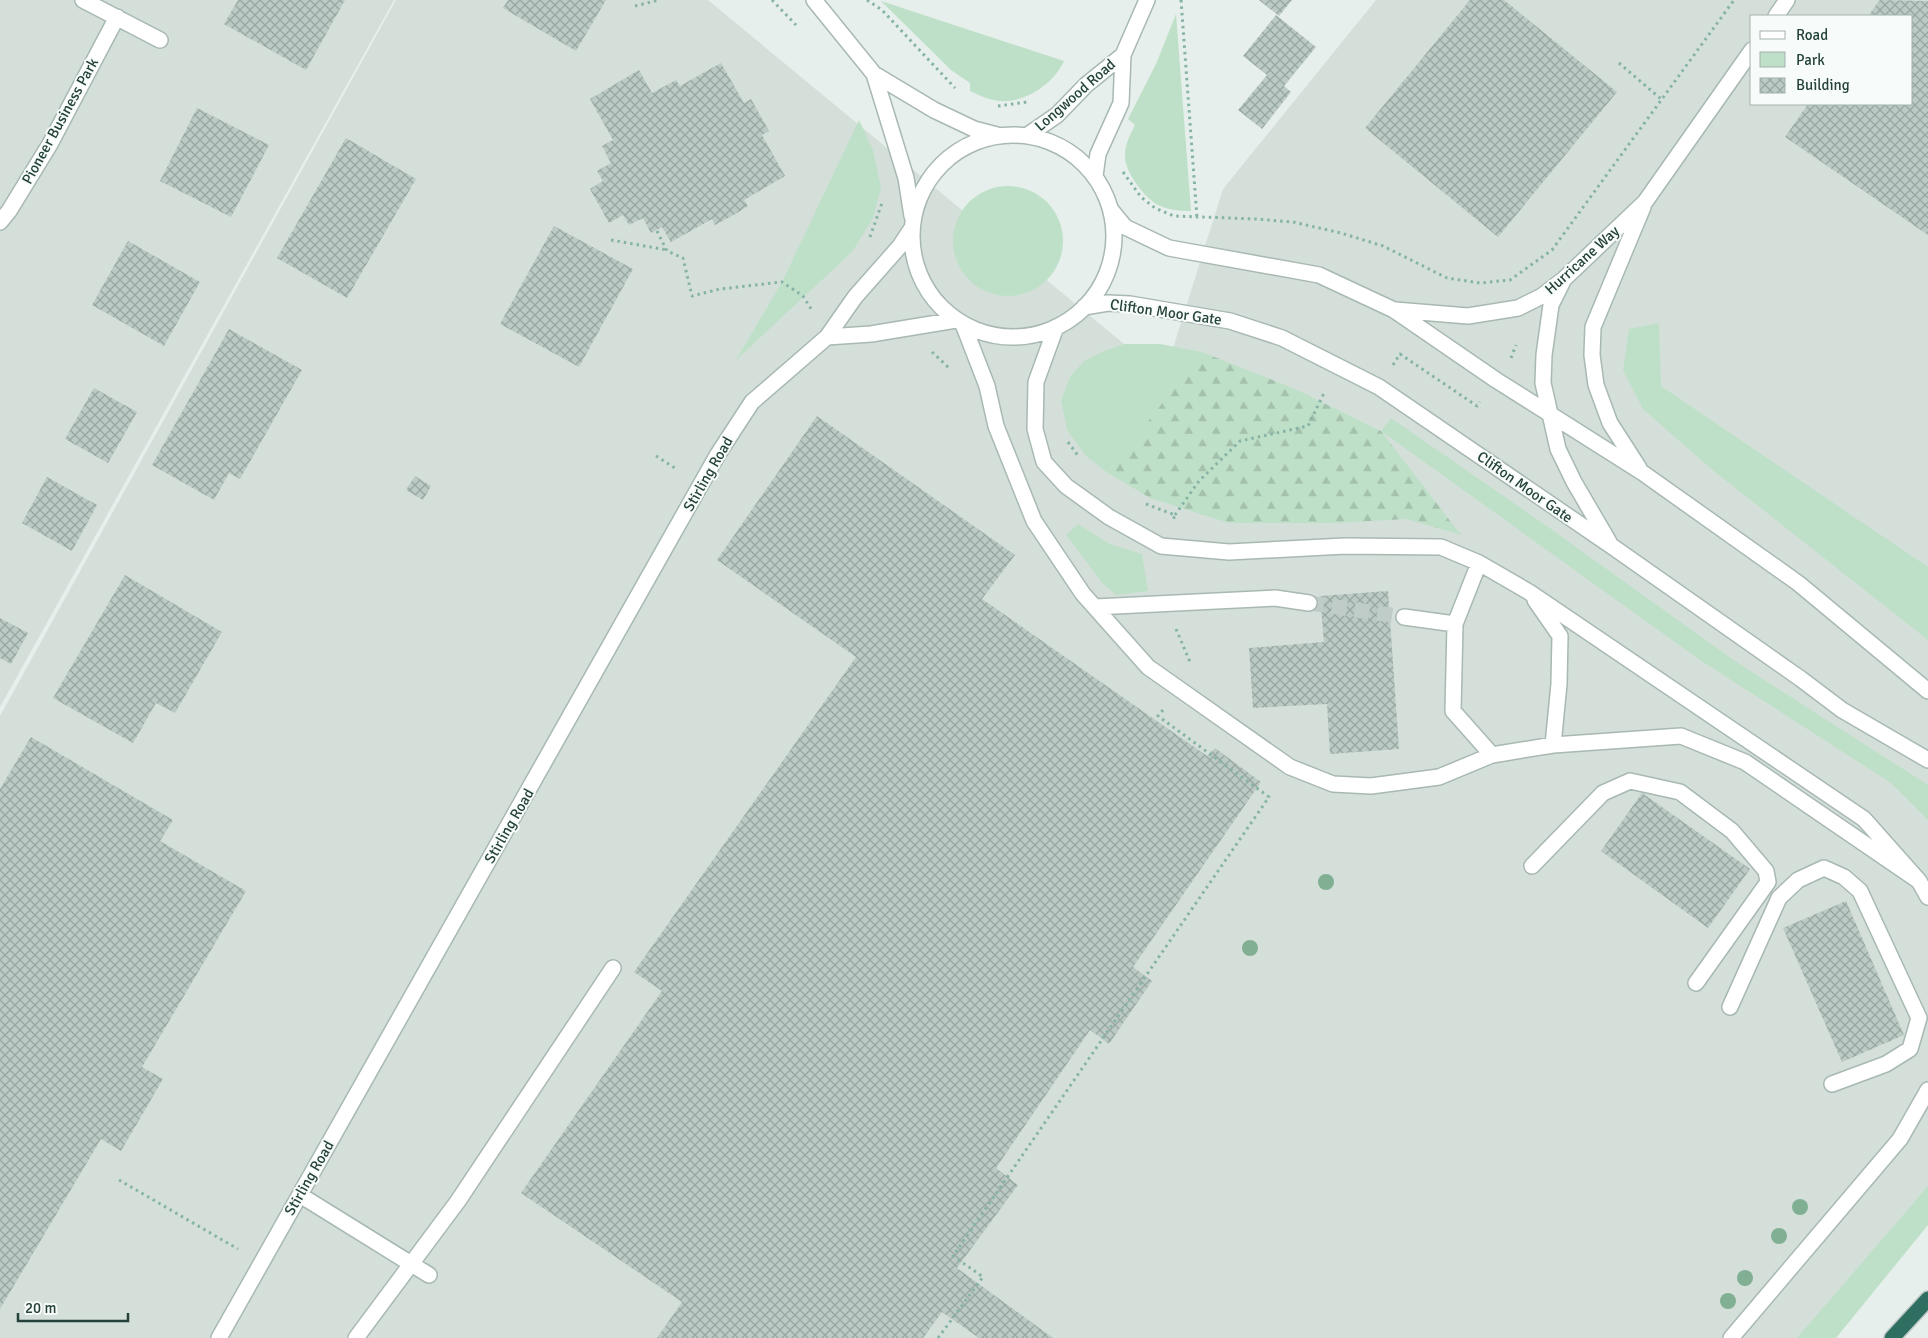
<svg xmlns="http://www.w3.org/2000/svg" width="1928" height="1338" font-family="Signika,sans-serif">
<style>
.built{fill:#d4dfda;fill-rule:evenodd}
.green{fill:#bfe0c8}
.forest{fill:url(#forest-firs)}
.building{fill:url(#building-cross-hatch)}
.lines{fill:none;stroke-linecap:round;stroke-linejoin:round}
.minor-tunnel{stroke:#bfccc8;stroke-width:15;stroke-dasharray:15 8;stroke-linecap:butt}
.minor-casing{stroke:#a8b8b2;stroke-width:18}
.highway-casing{stroke:#c2cac8;stroke-width:18}
.path{stroke:#86b3a5;stroke-width:3;stroke-dasharray:2.5 4;stroke-linecap:butt}
.minor{stroke:#fff;stroke-width:15}
.highway{stroke:#2f6f62;stroke-width:15}
.tree{fill:#80af93}
.labels{text-anchor:middle;dominant-baseline:central;stroke-width:4;stroke-linejoin:round;paint-order:stroke}
.street-label{font-size:15px;fill:#24423a;stroke:#f7fbf9}
</style>
<defs>
<pattern id="forest-firs" width="22" height="20" patternUnits="userSpaceOnUse" patternTransform="scale(1.25)"><rect width="22" height="20" fill="#bfe0c8"/><path d="M5 1l3.5 6h-7zM16 11l3.5 6h-7z" fill="#a4c1ad"/></pattern>
<pattern id="building-cross-hatch" width="8" height="8" patternUnits="userSpaceOnUse" patternTransform="scale(1.25)"><rect width="8" height="8" fill="#bbcac4"/><path d="M0 0l8 8M0 8l8-8" fill="none" stroke="#98a6a0"/></pattern>
</defs>
<rect width="100%" height="100%" fill="#e6efeb"/>
<path class="built" d="M0,0H394L0,707Z
M396,0H708L1164,377L1223,189L1376,0H1928V1190L1807,1338H0V716ZM1752,16H1912V104H1752Z"/>
<path class="green" d="M881,1L1064,61C1054,83 1026,103 1000,101C989,100 980,96 970,91V83L951,70Z
M1176,14L1191,211C1180,211 1169,210 1160,206C1145,199 1124,171 1125,155C1125,144 1130,135 1135,125L1128,119L1156,64Z
M859,120L873,150L881,188L873,218L852,252L736,360L782,282Z
M953 241a55 55 0 1 1 110 0a55 55 0 1 1-110 0Z
M1659,323L1661,386L1928,567V640L1710,468L1643,409L1623,370L1629,329Z
M1124,344H1160L1202,352L1108,473L1086,456L1067,430L1061,400L1070,377L1084,361L1104,351Z
M1391,418L1544,524L1735,661L1928,785V820L1891,783L1700,660L1381,431Z
M1078,524L1110,544L1142,554L1148,591L1116,595L1104,585L1066,535Z
M1928,1186V1225L1836,1338H1797Z"/>
<path class="forest" d="M1202,352L1293,388L1381,431L1461,535L1407,519L1335,523H1229L1150,498L1108,473Z"/>
<path class="building" d="M238,0H345L306,70L224,24Z
M508,0H606L576,51L503,8Z
M1259,0H1292L1279,16Z
M1470,0H1504L1617,92L1498,237L1365,128Z
M1880,0L1928,1V235L1785,137L1808,104H1912V16H1868Z
M1276,15L1316,47L1284,86L1291,92L1262,129L1238,110L1267,75L1243,56Z
M721,63L744,103L751,99L769,131L762,135L785,176L744,200L748,206L732,216L715,225L712,219L671,242L662,227L651,233L643,218L629,225L623,215L609,223L590,189L603,181L597,171L611,163L602,146L613,140L590,99L639,70L652,93L676,80L680,86Z
M197,108L269,145L231,217L160,181Z
M346,138L416,179L347,298L277,258Z
M554,226L633,269L579,367L500,324Z
M128,241L200,282L164,346L92,305Z
M229,329L302,370L240,479L229,473L214,500L152,465Z
M94,388L137,412L108,463L65,439Z
M817,416L1015,555L982,599L1207,756L1215,748L1261,782L1133,967L1152,981L1109,1044L1090,1030L996,1168L1018,1185L957,1268L1053,1338H979L942,1312L923,1338H657L682,1302L521,1193L662,991L634,972L856,657L717,560Z
M415,476L431,486L423,500L406,490Z
M47,477L97,505L72,551L22,523Z
M125,575L222,632L175,713L156,703L133,743L53,698Z
M1388,591L1399,749L1330,754L1327,704L1253,708L1249,648L1324,642L1320,596Z
M0,618L28,633L11,664L0,658Z
M31,737L173,820L160,841L246,891L142,1067L163,1079L121,1151L101,1139L0,1309V789Z
M1642,793L1750,869L1708,928L1601,851Z
M1846,901L1904,1035L1842,1062L1783,928Z"/>
<g class="lines">
<path class="minor-tunnel" d="M1309,603L1404,617"/>
<g class="minor-casing">
<path id="minor" d="M83,0L160,40
M814,0L874,74L934,110L974,129L997,135
M1776,16L1787,0
M874,74L906,178L912,216
M1028,135L1057,115L1086,85L1123,55L1147,0
M912 236a101 101 0 1 1 202 0a101 101 0 1 1-202 0Z
M1095,176L1098,154L1121,103L1123,55
M1111,210L1125,227L1169,248L1319,275L1394,310L1496,380L1643,473L1798,583L1928,691
M0,222L9,211L50,144L117,17
M1562,283L1551,305L1544,355L1543,383L1558,449L1574,482L1609,542
M1084,307L1108,303L1130,304L1230,321L1282,338L1379,387L1613,547L1801,679L1842,710L1928,760
M1395,310L1468,316L1518,308L1542,296L1564,279L1645,202L1752,50
M963,324L987,386L996,426L1034,521L1083,594L1148,667L1290,767L1333,784L1371,786L1439,777L1492,755L1553,745L1681,736L1745,762L1919,881
M1056,327L1036,382L1035,429L1044,462L1066,486L1109,517L1161,546L1229,552L1345,546L1441,547L1479,563L1529,592L1864,819L1919,881L1928,897
M827,337L871,334L956,320
M1639,468L1610,423L1596,385L1592,355L1593,327L1643,207
M1479,563L1455,624L1453,711L1492,755
M1535,600L1560,636L1559,684L1553,745
M1095,607L1275,598L1309,603
M1404,617L1455,624
M1532,866L1603,793L1630,781L1680,792L1732,831L1766,871L1768,882L1696,983
M1730,1007L1779,898L1798,880L1824,868L1844,877L1860,891L1919,1018L1910,1049L1886,1064L1832,1084
M300,1195L429,1275
M219,1338L718,454L752,402L827,337L855,297L900,246L912,228
M356,1338L458,1201L613,968
M1731,1338L1900,1139L1928,1090"/>
</g>
<g class="highway-casing">
<path id="highway" d="M1892,1338L1928,1299"/>
</g>
<path class="path" d="M772,0L796,25
M867,0L882,10L955,88
M1181,0L1197,218
M635,6L659,0
M1619,63L1661,99
M998,106L1027,102
M1123,172L1141,197L1155,208L1174,216L1256,219L1293,222L1341,233L1383,246L1447,278L1480,283L1510,280L1552,250L1734,0
M657,231L667,251L683,258L692,296L720,289L782,282L803,296L813,312
M870,237L882,203
M611,240L667,250
M932,352L949,368
M1511,358L1516,345
M1393,365L1400,354L1477,406L1480,402
M1068,442L1079,457
M656,456L678,470
M1146,504L1175,515L1173,520
M1175,515L1199,481L1240,441L1308,426L1325,391
M1176,629L1190,662
M119,1180L238,1249
M938,1338L983,1277L953,1256L1269,797L1158,716L1163,710"/>
<use href="#minor" class="minor"/>
<use href="#highway" class="highway"/>
</g>
<g class="tree">
<circle cx="1326" cy="882" r="8"/>
<circle cx="1250" cy="948" r="8"/>
<circle cx="1800" cy="1207" r="8"/>
<circle cx="1779" cy="1236" r="8"/>
<circle cx="1745" cy="1278" r="8"/>
<circle cx="1728" cy="1301" r="8"/>
</g>
<g class="labels">
<g class="street-label">
<text transform="translate(1075 95) rotate(-41)">Longwood Road</text>
<text transform="translate(60 121) rotate(-61)">Pioneer Business Park</text>
<text transform="translate(1582 260) rotate(-42)">Hurricane Way</text>
<text transform="translate(1166 312) rotate(8)">Clifton Moor Gate</text>
<text transform="translate(708 474) rotate(-60)">Stirling Road</text>
<text transform="translate(1525 487) rotate(35)">Clifton Moor Gate</text>
<text transform="translate(509 826) rotate(-60)">Stirling Road</text>
<text transform="translate(309 1178) rotate(-60)">Stirling Road</text>
</g>
</g>
<rect x="1750" y="15" width="162" height="90" fill="#f7fbf9" stroke="#a3b1ad"/>
<rect x="1760" y="31" width="25" height="8" fill="#ffffff" stroke="#a3b1ad"/>
<text x="1796" y="40" font-size="15" fill="#24423a">Road</text>
<rect x="1760" y="52" width="25" height="15" fill="#bfe0c8" stroke="#a3b1ad"/>
<text x="1796" y="65" font-size="15" fill="#24423a">Park</text>
<rect x="1760" y="78" width="25" height="15" fill="url(#building-cross-hatch)" stroke="#a3b1ad"/>
<text x="1796" y="90" font-size="15" fill="#24423a">Building</text>
<path d="M18 1313v8h110v-8" fill="none" stroke="#24423a" stroke-width="2.5"/>
<text x="25" y="1313" font-size="15" fill="#24423a" stroke="#f7fbf9" stroke-width="4" paint-order="stroke">20 m</text>
</svg>
